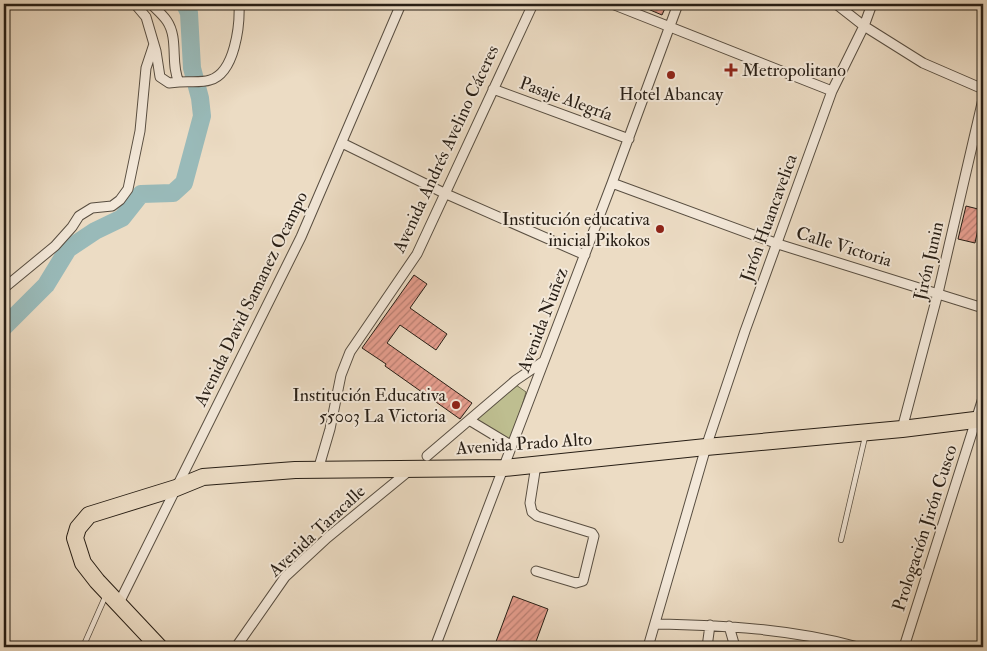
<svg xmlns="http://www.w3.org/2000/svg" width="987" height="651" font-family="'IM FELL Double Pica',serif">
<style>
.park{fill:#bebe90;stroke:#726e52}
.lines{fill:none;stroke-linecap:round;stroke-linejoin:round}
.river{stroke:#99bab9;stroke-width:18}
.building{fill:url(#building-hatch);stroke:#271e15}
.lane-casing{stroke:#584e41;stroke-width:6}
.street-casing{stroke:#584e41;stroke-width:11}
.highway-casing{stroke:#271e15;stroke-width:18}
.lane{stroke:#f3e8d9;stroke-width:4.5}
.street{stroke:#f3e8d9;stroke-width:9}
.highway{stroke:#ecdcc4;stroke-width:16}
.poi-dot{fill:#8f2418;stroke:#f3e8d9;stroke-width:2}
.labels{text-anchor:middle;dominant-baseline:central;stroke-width:4;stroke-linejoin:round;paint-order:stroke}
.poi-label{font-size:18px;fill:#271e15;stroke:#f3e8d9;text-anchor:end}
.street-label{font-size:18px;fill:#271e15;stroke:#f3e8d9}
</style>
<defs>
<pattern id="building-hatch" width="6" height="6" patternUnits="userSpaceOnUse" patternTransform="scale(1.25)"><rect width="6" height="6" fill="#e59d8d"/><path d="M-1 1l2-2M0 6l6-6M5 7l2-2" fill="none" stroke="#ba7f72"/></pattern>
</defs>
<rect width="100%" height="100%" fill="#ecdcc4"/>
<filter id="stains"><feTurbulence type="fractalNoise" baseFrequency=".004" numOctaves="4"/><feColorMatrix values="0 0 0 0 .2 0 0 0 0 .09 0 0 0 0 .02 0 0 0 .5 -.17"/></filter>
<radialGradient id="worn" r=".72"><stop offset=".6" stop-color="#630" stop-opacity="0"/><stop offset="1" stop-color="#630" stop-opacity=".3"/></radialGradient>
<path class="park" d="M516,385L526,392L512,441L475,419Z"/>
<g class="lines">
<path class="river" d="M4,327L46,285L68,249L95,231L122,218L141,194L173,193L184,183L202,116L200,98L192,68L189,13L185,4"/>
</g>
<path class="building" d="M636,4H667L662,15Z
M966,206L982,210L975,243L958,239Z
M414,275L427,284L410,308L447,334L436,350L400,325L387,343L472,403L460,419L385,366L386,364L362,348Z
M513,596L548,609L534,647H494Z"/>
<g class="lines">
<g class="lane-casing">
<path id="lane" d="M841,540L865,437
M83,647L106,595"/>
</g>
<g class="street-casing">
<path id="street" d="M135,4L146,17L156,51L160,77L169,83L179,82
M151,4C156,9 163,15 167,21C179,39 170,64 179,82C189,81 201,83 210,80C235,73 240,25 239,4
M612,4L832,91
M836,4L864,26L923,63L983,89
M493,89L629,139
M342,143L444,193L585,255
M612,183L778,244L983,308
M4,288L55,246L72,227L79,216L92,208L112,206L120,200L128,189L140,131L146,68L154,44
M469,420L512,446
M902,429L938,293L983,99
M427,456L516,380L544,361
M318,470L330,429L341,375L350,352L417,254L533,4
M536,571L576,583L583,581L594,536L592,533L537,516L532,512L530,503L536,465
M119,603L301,237L401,4
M655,624C723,625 792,629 858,647
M729,626L735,647
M236,647L285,577L327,538L410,470
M435,647L612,183L678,4
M648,647L706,447L745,331L832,91L864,26L872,4
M707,647L710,625
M904,647L983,398"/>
</g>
<g class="highway-casing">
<path id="highway" d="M159,647L97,581L83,563L75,538L78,528L89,515L176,488L203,477L295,470L504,468L706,447L902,429L983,419"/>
</g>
<use href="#lane" class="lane"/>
<use href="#street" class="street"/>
<use href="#highway" class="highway"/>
</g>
<g class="poi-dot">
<path d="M728.5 62.5h5v5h5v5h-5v5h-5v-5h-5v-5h5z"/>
<circle cx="671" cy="75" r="5"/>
<circle cx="660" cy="229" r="5"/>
<circle cx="456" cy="405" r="5"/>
</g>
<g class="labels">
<g class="poi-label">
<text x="742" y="70" text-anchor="start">Metropolitano</text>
<text x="671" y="94" text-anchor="middle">Hotel Abancay</text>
<text x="650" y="219">Institución educativa<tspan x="650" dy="21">inicial Pikokos</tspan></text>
<text x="446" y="395">Institución Educativa<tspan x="446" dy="21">55003 La Victoria</tspan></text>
</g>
<g class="street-label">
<text transform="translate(566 99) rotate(20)">Pasaje Alegría</text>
<text transform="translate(446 149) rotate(-65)">Avenida Andrés Avelino Cáceres</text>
<text transform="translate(769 218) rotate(-70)">Jirón Huancavelica</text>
<text transform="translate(844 247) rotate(17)">Calle Victoria</text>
<text transform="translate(929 261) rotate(-77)">Jirón Junin</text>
<text transform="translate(251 299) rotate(-64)">Avenida David Samanez Ocampo</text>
<text transform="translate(543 320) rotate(-69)">Avenida Nuñez</text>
<text transform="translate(524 444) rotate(-4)">Avenida Prado Alto</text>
<text transform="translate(925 528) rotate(-72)">Prologación Jirón Cusco</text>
<text transform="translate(317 531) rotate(-43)">Avenida Taracalle</text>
</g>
</g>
<rect width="987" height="651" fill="none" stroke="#ecdcc4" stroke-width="20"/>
<rect x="5" y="5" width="977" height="641" fill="none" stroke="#271e15" stroke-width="2.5"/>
<rect x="10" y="10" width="967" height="631" fill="none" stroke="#271e15"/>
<rect width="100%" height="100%" filter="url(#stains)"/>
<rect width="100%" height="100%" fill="url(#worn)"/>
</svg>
